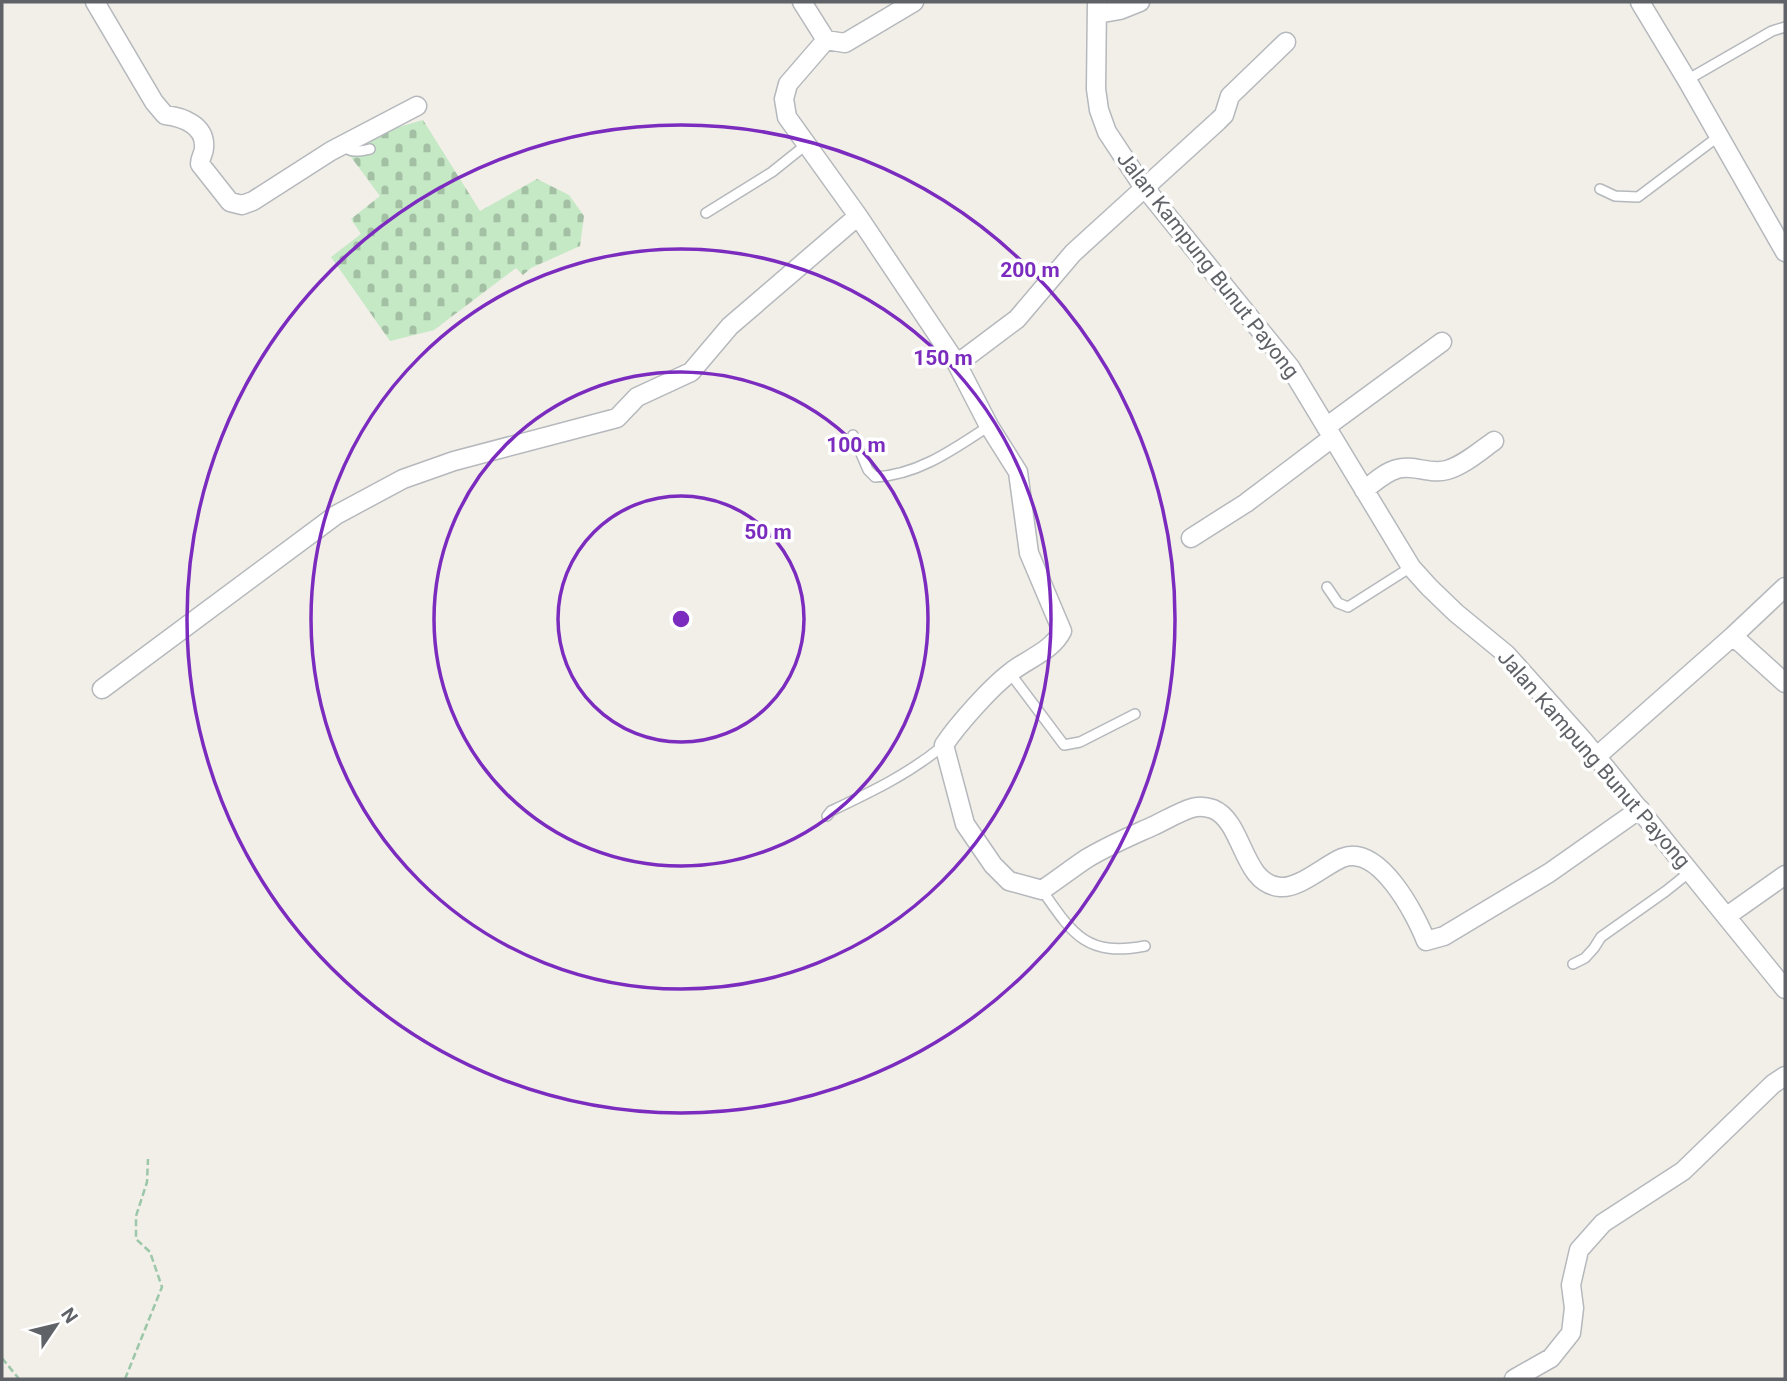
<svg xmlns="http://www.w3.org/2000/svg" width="1787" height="1381" font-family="Roboto,sans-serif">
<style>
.cemetery{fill:url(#cemetery-stones)}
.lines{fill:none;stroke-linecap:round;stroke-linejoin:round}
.lane-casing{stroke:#b5b8bc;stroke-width:12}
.street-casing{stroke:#b5b8bc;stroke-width:21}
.path{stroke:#9cc7a9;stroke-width:2.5;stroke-dasharray:7 3.5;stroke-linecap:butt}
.lane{stroke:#fff;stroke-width:9}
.street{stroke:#fff;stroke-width:18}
.ring{fill:none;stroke:#7b2cbf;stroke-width:3.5}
.labels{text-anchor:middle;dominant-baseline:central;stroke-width:7;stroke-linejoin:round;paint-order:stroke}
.street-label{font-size:21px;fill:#5f6368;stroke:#fff}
.centre{fill:#7b2cbf;stroke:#fff;stroke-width:3.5}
.ring-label{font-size:21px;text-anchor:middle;font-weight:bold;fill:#7b2cbf;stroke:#fff;stroke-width:7;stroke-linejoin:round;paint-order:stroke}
</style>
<defs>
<pattern id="cemetery-stones" width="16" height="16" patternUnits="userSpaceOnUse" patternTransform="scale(1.75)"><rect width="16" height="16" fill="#c5e8c5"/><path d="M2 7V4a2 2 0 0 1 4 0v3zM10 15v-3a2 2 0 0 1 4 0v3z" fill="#a3c0a4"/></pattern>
</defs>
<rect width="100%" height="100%" fill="#f1efe8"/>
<path class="cemetery" d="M423,120L480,211L537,179L569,195L584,216L580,246L531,268L523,275L516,268L434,330L390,341L331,257L361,234L351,219L380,196L348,153L375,134Z"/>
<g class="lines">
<g class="lane-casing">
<path id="lane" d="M1687,80L1772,31L1785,27
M343,145C350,154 361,151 370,149
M1600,189L1615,196L1638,197L1719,136
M706,213L772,172L807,144
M853,435L868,470L875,477C918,475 954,449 989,426
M1327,587L1338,603L1348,607L1411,567
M1010,673L1064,745L1080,742L1135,714
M827,816L831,811C871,792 909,774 944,745
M1042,890C1073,935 1087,957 1145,946
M1573,964L1585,958L1594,948L1601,937L1666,891L1691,871"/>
</g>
<g class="street-casing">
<path id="street" d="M95,2L154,102L165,115C182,117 206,125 204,148C204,154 200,157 200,164L230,202L242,205L253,201L331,151L417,106
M802,2L826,40L788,84L784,99L787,117L858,216L957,364L989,426L1018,472L1029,553L1062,631C1052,651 1029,658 1011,672C991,687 958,724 944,745L965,824L993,865L1009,881L1042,890C1057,880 1071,869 1086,859C1107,846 1131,836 1153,826C1166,820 1179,812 1192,808C1198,806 1207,807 1213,809C1244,822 1242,884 1280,887C1299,889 1325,865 1342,858C1379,843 1416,915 1426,941L1444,936L1549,873L1640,809
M1097,2L1096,89L1099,110L1107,132L1140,182L1290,367L1411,567L1429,587L1456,613L1506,654L1583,740L1785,989
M1640,2L1687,80L1785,252
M1097,14L1120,10L1140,2
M826,40L845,43L914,2
M957,364L1017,319L1073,253L1218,121L1224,115L1230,96L1286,42
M1326,427L1442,342
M1364,490C1374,483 1385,472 1397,469C1413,464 1430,475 1447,470C1464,465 1480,451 1494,441
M1191,538L1246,503L1332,438
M1733,636L1785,683
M102,689L336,515L403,479L454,461L617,418L637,397L691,372L730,326L858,216
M1596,757L1733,636L1785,587
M1727,916L1785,875
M1514,1379L1551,1358L1571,1333L1574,1308L1571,1285L1579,1250L1603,1223L1683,1171L1773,1084L1785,1076"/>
</g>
<path class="path" d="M2,1358L19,1379
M125,1379L162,1287L150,1252L136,1239V1216L147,1182L148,1159"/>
<use href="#lane" class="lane"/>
<use href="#street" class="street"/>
</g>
<g class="ring">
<circle cx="681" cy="619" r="123"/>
<circle cx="681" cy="619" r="247"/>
<circle cx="681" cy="619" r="370"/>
<circle cx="681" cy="619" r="494"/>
</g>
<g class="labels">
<g class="street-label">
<text transform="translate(1208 265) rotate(52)">Jalan Kampung Bunut Payong</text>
<text transform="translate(1594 759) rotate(49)">Jalan Kampung Bunut Payong</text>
</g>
</g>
<circle cx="681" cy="619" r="10" class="centre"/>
<g class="ring-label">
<text x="1030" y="277">200 m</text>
<text x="943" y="365">150 m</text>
<text x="856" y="452">100 m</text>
<text x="768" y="539">50 m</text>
</g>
<rect width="1787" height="1381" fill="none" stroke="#5f6368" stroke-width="7"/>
<g transform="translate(56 1325) rotate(55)" stroke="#ffffff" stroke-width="5" paint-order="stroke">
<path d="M0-5L12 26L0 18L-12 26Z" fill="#5f6368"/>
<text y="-10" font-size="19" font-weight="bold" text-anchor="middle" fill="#5f6368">N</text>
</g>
</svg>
